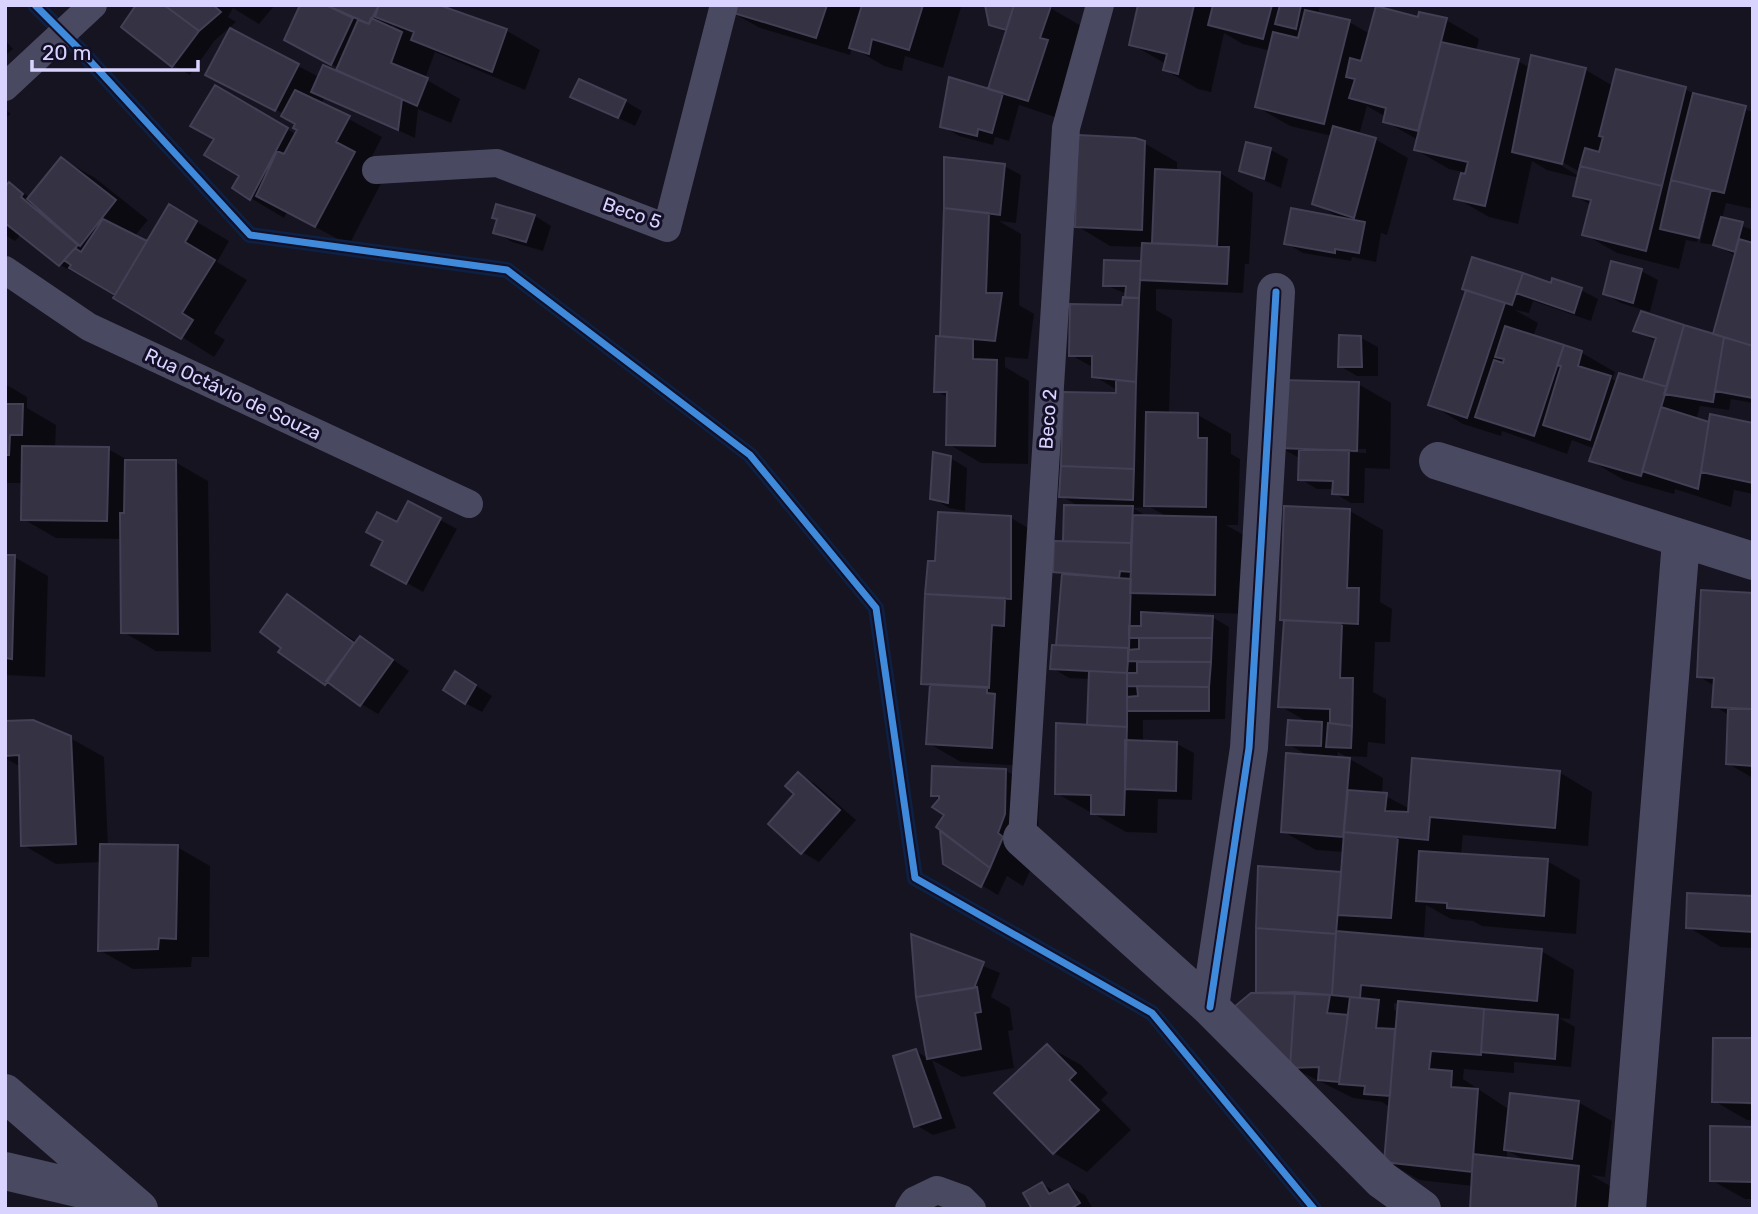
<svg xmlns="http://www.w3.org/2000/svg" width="1758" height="1214" font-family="Rubik,sans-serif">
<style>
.shadow{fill:#0007;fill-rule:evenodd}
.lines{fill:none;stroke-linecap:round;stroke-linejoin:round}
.stream{stroke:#0d2144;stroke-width:16}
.building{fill:#343243;stroke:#433f54;stroke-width:2}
.lane{stroke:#4a4962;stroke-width:28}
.street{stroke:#4a4962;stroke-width:38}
.cycleway-casing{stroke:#130f26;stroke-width:11}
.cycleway{stroke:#408adc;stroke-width:7}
.labels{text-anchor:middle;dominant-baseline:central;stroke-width:6;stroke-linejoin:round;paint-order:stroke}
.street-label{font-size:19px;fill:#d9d4ff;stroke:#130f26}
</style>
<rect width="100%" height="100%" fill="#161421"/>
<path class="shadow" d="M139,5H275L259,24L233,8L228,17L236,22L215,40L190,75L173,65Z
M302,5H434L507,31L540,50L525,90L435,52L425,79L460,99L451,123L418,109L415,138L325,97L321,104L382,137L369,162L387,172L349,245L287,212L284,218L234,188L241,175L249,106L297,135L299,130L297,124L284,114L242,91L230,30L319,77L337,73L339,68L291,44ZM392,25L404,32L403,34L390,29Z
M728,5H856L863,9L864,5L961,7L943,68L905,56L902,71L884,66L852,47L850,55L760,28L726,9Z
M986,5H1053L1052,9L1083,27L1061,119L1019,105L1009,141L995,137L993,145L959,136L942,126L997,93L1007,33L990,24Z
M1140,5H1320L1318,15L1349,22L1370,34L1419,19L1446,20L1479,39L1476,51L1518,61L1530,68L1532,57L1586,70L1613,86L1685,89L1696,95L1753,112V209L1726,203L1722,219L1753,230V403L1731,399L1729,410L1700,406L1696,420L1709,424L1753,425V494L1734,490L1731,507L1675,489L1674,494L1624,480L1591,461L1595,449L1572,440L1567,454L1502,431L1501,436L1463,424L1430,404L1468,290L1552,285L1581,290L1598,299L1591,321L1533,301L1529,313L1515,310L1538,323L1533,337L1582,353L1615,372L1612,379L1618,382L1651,383L1645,379L1656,341L1635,331L1714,336L1736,256L1716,245L1700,243L1710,199H1707L1697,242L1686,240L1679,269L1617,253L1584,234L1591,205L1575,196L1579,178L1547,170L1532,161L1518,224L1489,217L1456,198L1467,173L1449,169L1416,150L1418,140L1385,121L1386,117L1367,106L1359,135L1375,139L1408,158L1387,235L1381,233L1376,262L1352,257L1351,261L1303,253L1286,243L1340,218L1314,203L1332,136L1290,126L1257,107L1271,51L1243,44L1224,33L1211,92L1198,89L1165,70L1166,64L1131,44ZM1555,158L1580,172V177L1554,161Z
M5,40L13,49L5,56Z
M573,96L625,101L642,111L635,126Z
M5,109L11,114L5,118Z
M1144,143L1177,162V171L1220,173L1253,193L1249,264H1245L1243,293L1156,289V310L1172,319L1169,414L1198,415L1231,434V454L1240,459L1238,525H1226L1249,538L1247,614L1163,611V615L1212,617L1229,627L1225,719L1143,720V739L1150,743L1177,744L1194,753L1192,800L1158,799L1157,833L1126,832L1056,793L1089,726L1090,679L1069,678L1052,668L1057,647L1064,577L1055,571L1064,543L1065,506L1080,507L1061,496L1117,395V390L1094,376V368L1071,355L1124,307L1127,294L1105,285L1106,262H1143V247L1110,246L1077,226ZM1150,507L1169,518H1150L1133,508Z
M1247,144L1271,150L1288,159L1281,188L1241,170Z
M62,159L95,178L148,220L134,237L148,244L170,206L229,241L217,262L247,280L214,333L225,340L214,357L79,272L77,274L60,265L22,233L15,241L5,235V189L9,184L31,198Z
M1004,166L1021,175L1016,223L999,221L1021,234L1019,305L1034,314L1028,359L1005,357V367L1029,381L1028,464L981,463L948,444L949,398L936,391L946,210Z
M498,206L535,216L551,226L543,251L512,242L495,232L499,220L494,217Z
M1641,271L1658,280L1650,312L1621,303L1605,294Z
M1361,338L1378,347V376H1357L1340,366Z
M5,384L27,397V408L56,425L55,448L108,449L131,462H175L208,481L211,652L156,651L123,632L122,539L56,538L23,519V483H5Z
M1358,384L1391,403L1390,469L1365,468L1364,503H1351L1334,493V489H1317L1300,479L1301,459L1280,447ZM1346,449H1366V453L1349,452Z
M950,458L967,468L965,511L949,508L932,498Z
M409,503L457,529L423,592L373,564Z
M1350,511L1383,530L1380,602L1392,609L1390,642H1375L1373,692L1386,699L1385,744L1368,742L1367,757L1345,756L1338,752L1337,758L1350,759L1383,778L1382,794L1410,809L1559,772L1592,792L1588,846L1463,835L1461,856L1547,861L1580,880L1576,934L1482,926L1473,921L1451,919L1426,905L1424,937L1371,933V936L1541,951L1574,970L1570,1019L1559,1018L1575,1027L1571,1067L1514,1062V1073L1464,1069L1463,1079L1510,1110L1578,1102L1612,1121L1605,1177L1591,1175L1612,1187L1610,1209H1471L1473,1186L1419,1180L1386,1161L1390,1107L1382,1102L1353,1098L1291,1067L1258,994L1260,868L1342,873L1344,852L1316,850L1282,831L1310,757L1288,744L1309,723L1280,706ZM1394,1003L1400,1004L1399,1013L1394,1010ZM1507,1150L1512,1153L1528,1162L1507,1160Z
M1011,518L1044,537L1025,766L961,762L928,743L932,688L923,683L937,563Z
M5,557H14L48,576L45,677L5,675Z
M1753,594V778L1727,763L1729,715L1714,706L1715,686L1698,676Z
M287,597L357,642L377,648L409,671L378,714L326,683Z
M472,683L492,696L482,712L465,703Z
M5,723L70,738L104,757L108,846L177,847L210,866L209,957H192L191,967L133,969L99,950L101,862L56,864L23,845L21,767L5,758Z
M1005,770L1039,790L1038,833L1036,858L1023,886L1007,876L998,895L944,863L953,838L941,800L933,795Z
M798,774L815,784L856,820L819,862L802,852L796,794Z
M1753,898V948L1721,947L1688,927Z
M913,937L1000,973L991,997L1010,1008L1013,1030L1008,1031L1014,1068L962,1077L932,1060L956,1128L933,1135L916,1125V1051L929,1059Z
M1047,1046L1081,1065L1108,1093L1101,1100L1131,1130L1087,1172L1054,1153Z
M1714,1101H1745V1104L1753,1105V1120H1747Z
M1753,1129V1199H1745L1711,1180Z
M1042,1184L1056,1192L1068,1186L1085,1195L1093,1209H1034Z"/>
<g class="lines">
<path class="stream" d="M35,5L81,51L250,235L507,270L750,455L876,608L915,878L1152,1013L1314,1209"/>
</g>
<path class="building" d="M136,5H164L199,31L172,67L121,27Z
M164,5H213L221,12L199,31Z
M300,5H326L353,18L331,65L284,40Z
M326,5H379L369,24Z
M379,5H439L507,29L492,72L411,40L414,32L375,17Z
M726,5H827L816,38L724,10Z
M862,5H923L909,50L872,39L869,54L849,48Z
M985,5H1014L1006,30L989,25Z
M1014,5L1051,6L1040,38L1048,40L1028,101L988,89Z
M1138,5H1194L1178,74L1163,70L1167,54L1129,45Z
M1213,5H1272L1263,39L1208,25Z
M1280,5H1301L1296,29L1275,24Z
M1376,6L1418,17L1419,12L1447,18L1418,131L1383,122L1386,108L1349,98L1355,79L1346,77L1350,58L1361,61Z
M1305,10L1350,20L1324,124L1255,107L1273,32L1298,38Z
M371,18L402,32L391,63L428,78L417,106L336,70L358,20L369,24Z
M230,28L299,64L275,111L205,75Z
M1441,42L1519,59L1485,206L1454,199L1461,173L1465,174L1468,162L1414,150Z
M1531,55L1586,68L1562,164L1512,152Z
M323,65L402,99L398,130L311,92Z
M1616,69L1686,87L1662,186L1580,166L1585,148L1599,152L1603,137L1599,136Z
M949,77L1003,93L992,133L978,129L977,136L940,127Z
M579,79L626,100L618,118L570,97Z
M215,85L288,128L250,200L232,188L239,176L204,155L214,139L190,126Z
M295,90L350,116L336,142L355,152L315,227L256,196L277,151L284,154L297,130L293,128L295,124L281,116Z
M1693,93L1746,106L1724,193L1671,180Z
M1333,126L1376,138L1354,218L1312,204Z
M1078,135L1135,138L1145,141L1142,230L1075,227Z
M1246,142L1271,148L1264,179L1239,171Z
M61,157L116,200L80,246L27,199Z
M944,157L1005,164L1000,215L944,208Z
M1580,166L1662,186L1646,251L1582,235L1591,200L1573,196Z
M1155,169L1220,172L1217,246L1152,243Z
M1671,180L1711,190L1699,238L1660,229Z
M9,182L23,194L21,197L78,245L59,266L5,223V187Z
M169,204L197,221L185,242L215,260L182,313L193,320L181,339L113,298Z
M496,204L535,215L526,242L493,233L497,219L492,218Z
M944,208L989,213L986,293H1002L995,341L940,336Z
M1291,208L1365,222L1359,253L1335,249V253L1284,244Z
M1721,217L1743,222L1735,252L1713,245Z
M103,219L147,241L115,295L69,268L71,265L64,260L75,248L81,252Z
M1739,239L1753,243V346L1713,334Z
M1142,243L1229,247L1227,284L1140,280Z
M1472,257L1523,273L1512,305L1462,289Z
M1104,260L1141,261L1139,298H1125L1126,286H1103Z
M1611,261L1642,269L1633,303L1603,294Z
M1523,273L1551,283L1552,278L1582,288L1574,313L1516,293Z
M1466,290L1505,303L1467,418L1428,405Z
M1123,297L1139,298L1136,382L1092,377V356H1069L1070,304L1122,305Z
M1641,311L1684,325L1667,387L1643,380L1656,338L1633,331Z
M1684,325L1724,337L1713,402L1664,394Z
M1505,326L1564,345L1534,436L1475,417L1494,360L1503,363L1504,359L1495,357Z
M1339,335L1361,336L1362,367H1338Z
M936,336L973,339V359L997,360L995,446L946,445L947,392H934Z
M1724,337L1753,346V398L1715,391Z
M1564,345L1582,351L1578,366L1611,376L1590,440L1543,425L1561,366L1557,365Z
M1619,373L1667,387L1641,476L1589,461Z
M1116,380L1136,382L1134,469L1061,466L1063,392L1116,393Z
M1280,380L1359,382L1357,451L1279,448Z
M5,404H23L22,435H10L9,455H5Z
M1661,407L1709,422L1698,489L1642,471Z
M1146,412L1198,413V438H1207L1206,507L1144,506Z
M1710,414L1753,423V483L1701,472Z
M22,446L109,447L107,521L21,520Z
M1299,450H1349L1348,495L1332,494L1333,481L1298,480Z
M933,452L951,456L948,503L930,499Z
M125,460H176L178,634L121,633L120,513H124Z
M1061,466L1134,469L1133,500L1059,497Z
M408,501L441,518L406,584L371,565L383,541L366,532L377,512L397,522Z
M1064,505L1133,506L1131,543L1063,541Z
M1284,506L1350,509L1347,588H1359L1358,624L1280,620Z
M938,512L1011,516V599L925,594L928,561H935Z
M1133,515L1216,517L1215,595L1130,593Z
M1054,541L1131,543V572L1120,571L1119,578L1053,572Z
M5,555H15L12,659L5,658Z
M1062,574L1131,579L1129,648L1056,645Z
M1701,590L1753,593V709L1712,707L1714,678L1697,677Z
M287,594L354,643L325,685L278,652L281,648L260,632Z
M925,594L1005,598L1004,626L992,625L989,688L921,684Z
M1141,612L1213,616L1212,638H1129V626H1141Z
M1284,620L1342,623L1340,678H1353L1352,726L1330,723V709L1278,707Z
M360,636L393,660L360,706L326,681Z
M1139,638H1212L1211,662L1128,661V650L1139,649Z
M1052,645L1129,648L1127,673L1050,669Z
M1137,662H1211L1209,687L1127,686V673H1137Z
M455,671L476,685L465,704L443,690Z
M1089,671L1127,673V727L1087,725Z
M930,684L987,687V693L995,694L992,748L926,744Z
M1137,686L1209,687V711H1127V697L1138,696Z
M1728,709H1753V766L1726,764Z
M33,720L71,736L76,844L21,846L19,755L5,756V721Z
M1288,720L1322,722L1321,746L1286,745Z
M1056,723L1127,727L1124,815L1091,814V795L1055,794Z
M1328,723L1352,726L1351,748L1326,747Z
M1125,740L1177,742L1176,791L1125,789Z
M1286,753L1350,758L1343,837L1281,832Z
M1412,758L1560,771L1555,828L1430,817L1428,840L1344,832L1348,790L1387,793L1385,811L1408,812Z
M932,766L1006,769L1005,814L998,833L1003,837L990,868L936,827L944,815L932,807L939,799V796H931Z
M798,772L840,810L801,854L768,824L794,794L785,786Z
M940,831L990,868L981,887L943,864Z
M1344,832L1398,837L1391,918L1338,915Z
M100,844L178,845L176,939L159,938L158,949L98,951Z
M1419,851L1548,859L1544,916L1447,908V903L1416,901Z
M1258,866L1341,872L1336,934L1256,928Z
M1687,893L1753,896V932L1686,928Z
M1256,928L1336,934L1332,995L1256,993Z
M1336,931L1542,949L1537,1001L1361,985L1360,998L1332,995Z
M911,934L984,962L974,988L916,997Z
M977,987L981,1012L975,1013L981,1049L927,1059L916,997Z
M1295,992L1330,995L1327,1013L1348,1015L1339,1082L1318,1080L1319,1067L1290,1068Z
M1295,992L1290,1068L1234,1007L1251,993Z
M1350,997L1379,1000L1376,1028L1395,1029L1390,1096L1364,1094L1365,1086L1339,1084Z
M1398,1001L1484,1009L1481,1055L1431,1051L1429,1069L1452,1071L1451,1087L1478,1089L1472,1172L1384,1162Z
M1484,1009L1558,1015L1555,1059L1481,1052Z
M1713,1038H1753V1103L1712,1102Z
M1047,1044L1076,1073L1069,1080L1099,1110L1053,1154L994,1093Z
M916,1049L941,1118L914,1127L893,1056Z
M1510,1093L1579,1101L1572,1159L1504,1150Z
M1710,1126L1753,1127V1182L1710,1181Z
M1473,1154L1579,1166L1575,1209H1470Z
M1042,1182L1049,1194L1068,1184L1080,1203L1070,1209H1032L1023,1193Z"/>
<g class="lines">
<path class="lane" d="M5,87L93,5
M376,170L497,163L667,228L724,5
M5,270L89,327L469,504
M1022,838L1066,128L1100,5
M909,1209L914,1201L937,1190L962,1199L972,1209"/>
<path class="street" d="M1438,461L1753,561
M1022,838L1210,1007L1382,1180L1422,1209
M1210,1007L1249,748L1276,292
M5,1093L139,1209
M5,1171L124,1199
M1627,1209L1681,541"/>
<g class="cycleway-casing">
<path id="cycleway" d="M35,5L81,51L250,235L507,270L750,455L876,608L915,878L1152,1013L1314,1209
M1210,1007L1249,748L1276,292"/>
</g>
<use href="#cycleway" class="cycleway"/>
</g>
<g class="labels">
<g class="street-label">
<text transform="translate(632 213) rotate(19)">Beco 5</text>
<text transform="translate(233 394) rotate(25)">Rua Octávio de Souza</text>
<text transform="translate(1048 419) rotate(-86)">Beco 2</text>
</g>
</g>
<rect width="1758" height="1214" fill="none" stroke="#d9d4ff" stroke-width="14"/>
<path d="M32 60v10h166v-10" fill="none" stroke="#d9d4ff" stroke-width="3.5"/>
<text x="42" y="60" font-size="21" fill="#d9d4ff" stroke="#130f26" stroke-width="5" paint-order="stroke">20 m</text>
</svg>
